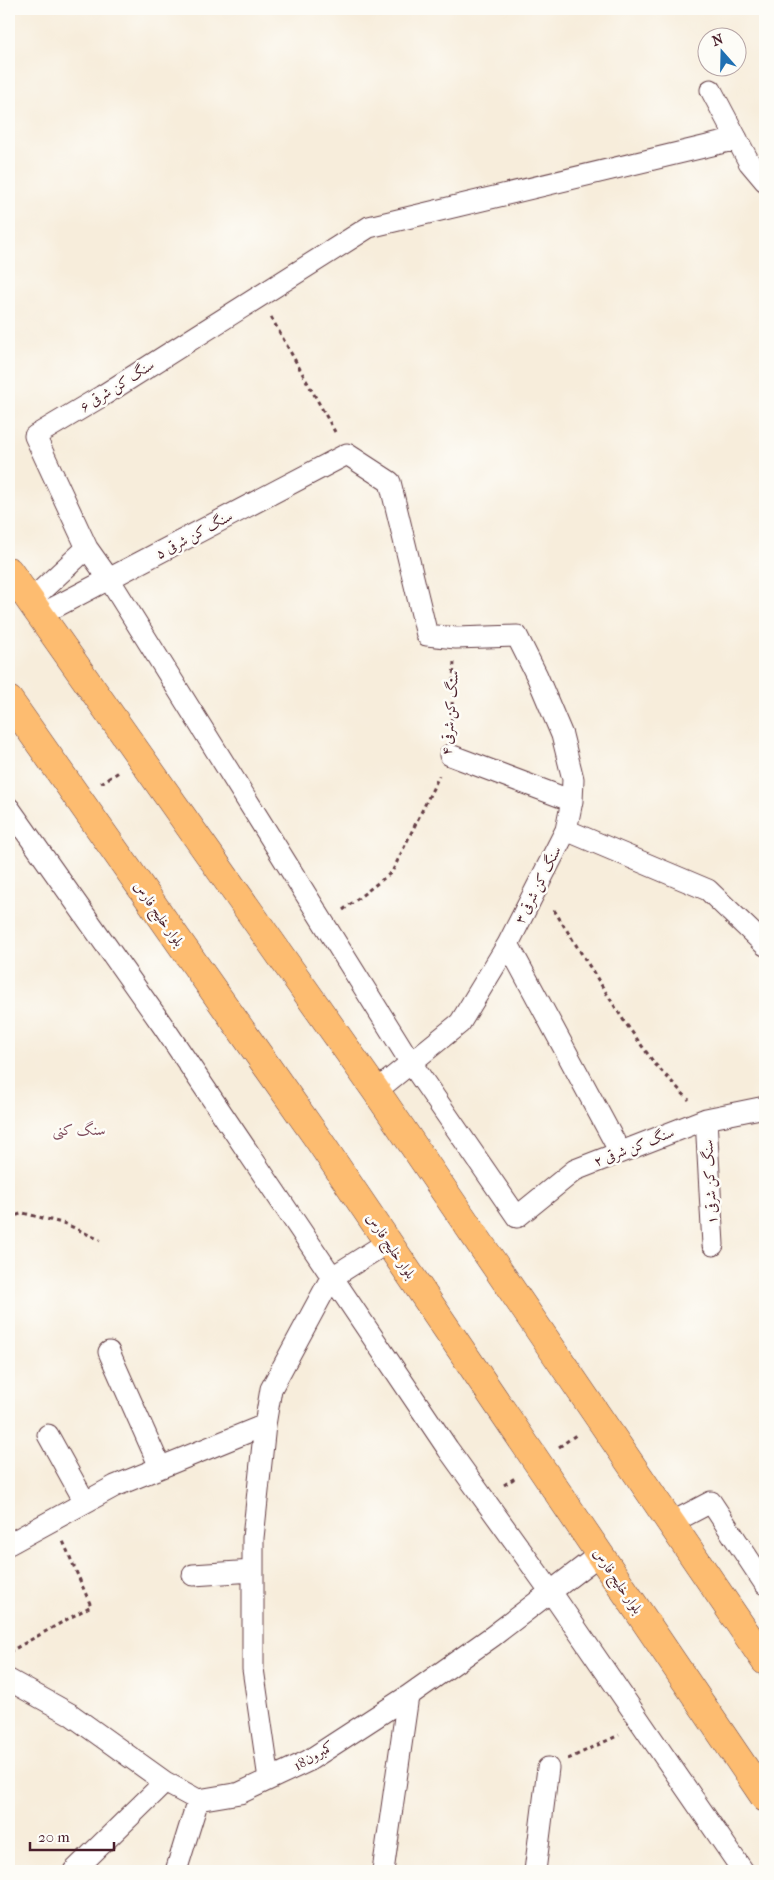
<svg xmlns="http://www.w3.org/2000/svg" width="774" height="1880" font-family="'IM FELL French Canon',Amiri,serif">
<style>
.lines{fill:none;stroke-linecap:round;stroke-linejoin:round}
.street-casing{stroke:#643e45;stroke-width:23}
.primary-casing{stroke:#643e45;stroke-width:29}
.path{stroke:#643e45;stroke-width:3;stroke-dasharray:4 4;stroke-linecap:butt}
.street{stroke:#fff;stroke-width:21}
.primary{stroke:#fdbc6f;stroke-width:28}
.labels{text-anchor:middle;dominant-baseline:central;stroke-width:5;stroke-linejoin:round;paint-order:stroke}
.street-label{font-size:14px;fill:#4a1f2b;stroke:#fdfcf7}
.neighbourhood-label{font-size:15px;fill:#7f4d5d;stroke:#fdfcf7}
</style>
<rect width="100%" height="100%" fill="#fdfcf7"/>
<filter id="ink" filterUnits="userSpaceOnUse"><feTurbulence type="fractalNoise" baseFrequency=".02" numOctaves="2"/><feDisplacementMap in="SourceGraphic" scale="10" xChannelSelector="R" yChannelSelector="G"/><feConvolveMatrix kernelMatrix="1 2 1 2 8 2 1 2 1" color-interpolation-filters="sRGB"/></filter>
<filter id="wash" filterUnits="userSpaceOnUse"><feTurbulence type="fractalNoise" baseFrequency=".0096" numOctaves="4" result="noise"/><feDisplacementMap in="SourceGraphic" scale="20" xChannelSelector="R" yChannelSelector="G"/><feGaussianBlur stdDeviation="1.12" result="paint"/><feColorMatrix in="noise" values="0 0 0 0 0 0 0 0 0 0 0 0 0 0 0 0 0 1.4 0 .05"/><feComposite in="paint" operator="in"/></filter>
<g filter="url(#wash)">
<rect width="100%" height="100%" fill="#f7eddb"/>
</g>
<g filter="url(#ink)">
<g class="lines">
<g class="street-casing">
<path id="street" d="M711,90L749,162L765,181
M87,548L109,579L411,1063L517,1217L575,1170L706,1119L765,1107
M30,601L87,548L35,436L102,396L369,227L737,139
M40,615L347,454L390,482L427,635L456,638L517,636L537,676L562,735L573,779L572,801L566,830L508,944L460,1023L376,1091
M450,755L572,801
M9,808L163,1026L448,1449L551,1592L743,1871
M566,830L708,890L765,945
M508,944L620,1152
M706,1119L713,1245
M109,1352L160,1467
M48,1435L85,1502
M671,1523L711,1502L765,1584
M9,1544L115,1486L265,1425
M193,1575L253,1571
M9,1680L70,1714L165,1782L198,1800L240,1793L308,1761L408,1696L493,1636L600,1554
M269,1779L253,1669V1538L265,1425L271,1389L331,1278L388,1242
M74,1871L165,1782
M176,1871L198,1800
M383,1871L408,1696
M535,1871L548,1768"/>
</g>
<g class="primary-casing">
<path id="primary" d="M9,571L376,1091L765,1661
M9,700L318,1139L765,1798"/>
</g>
<path class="path" d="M271,317L335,432
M451,730L454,661
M101,783L119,772
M343,910L392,872L439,776
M554,910L624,1021L655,1064L689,1100
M9,1218L23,1213L66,1224L100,1240
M559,1447L576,1435
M504,1485L515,1478
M9,1652L91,1606L63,1541
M568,1759L619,1735"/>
<use href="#street" class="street"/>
<use href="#primary" class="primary"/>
</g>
</g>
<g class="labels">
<g class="street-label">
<text transform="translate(117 386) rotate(-32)">سنگ کن شرقی ۶</text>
<text transform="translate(194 535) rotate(-28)">سنگ کن شرقی ۵</text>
<text transform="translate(450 713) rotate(-85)">سنگ کن شرقی ۴</text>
<text transform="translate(538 885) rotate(-63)">سنگ کن شرقی ۳</text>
<text transform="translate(159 914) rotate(55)">بلوار خلیج فارس</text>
<text transform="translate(634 1147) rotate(-21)">سنگ کن شرقی ۲</text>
<text transform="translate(710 1182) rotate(-93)">سنگ کن شرقی ۱</text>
<text transform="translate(391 1246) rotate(56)">بلوار خلیج فارس</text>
<text transform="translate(618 1581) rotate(56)">بلوار خلیج فارس</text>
<text transform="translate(314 1756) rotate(-30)">کمبرون18</text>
</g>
<g class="neighbourhood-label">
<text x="79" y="1130">سنگ کنی</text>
</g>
</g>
<rect width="774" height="1880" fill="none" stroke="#fdfcf7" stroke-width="30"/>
<g transform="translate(722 52) rotate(340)"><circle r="24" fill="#fdfcf7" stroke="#b5a4a5"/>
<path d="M0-4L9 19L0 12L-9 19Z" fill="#1f6fb2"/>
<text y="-8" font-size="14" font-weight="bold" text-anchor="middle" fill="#4a1f2b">N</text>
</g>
<path d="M30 1842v8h84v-8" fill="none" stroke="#4a1f2b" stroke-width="2.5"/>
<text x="38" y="1842" font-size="15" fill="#4a1f2b" stroke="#fdfcf7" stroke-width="4" paint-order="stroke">20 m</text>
</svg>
